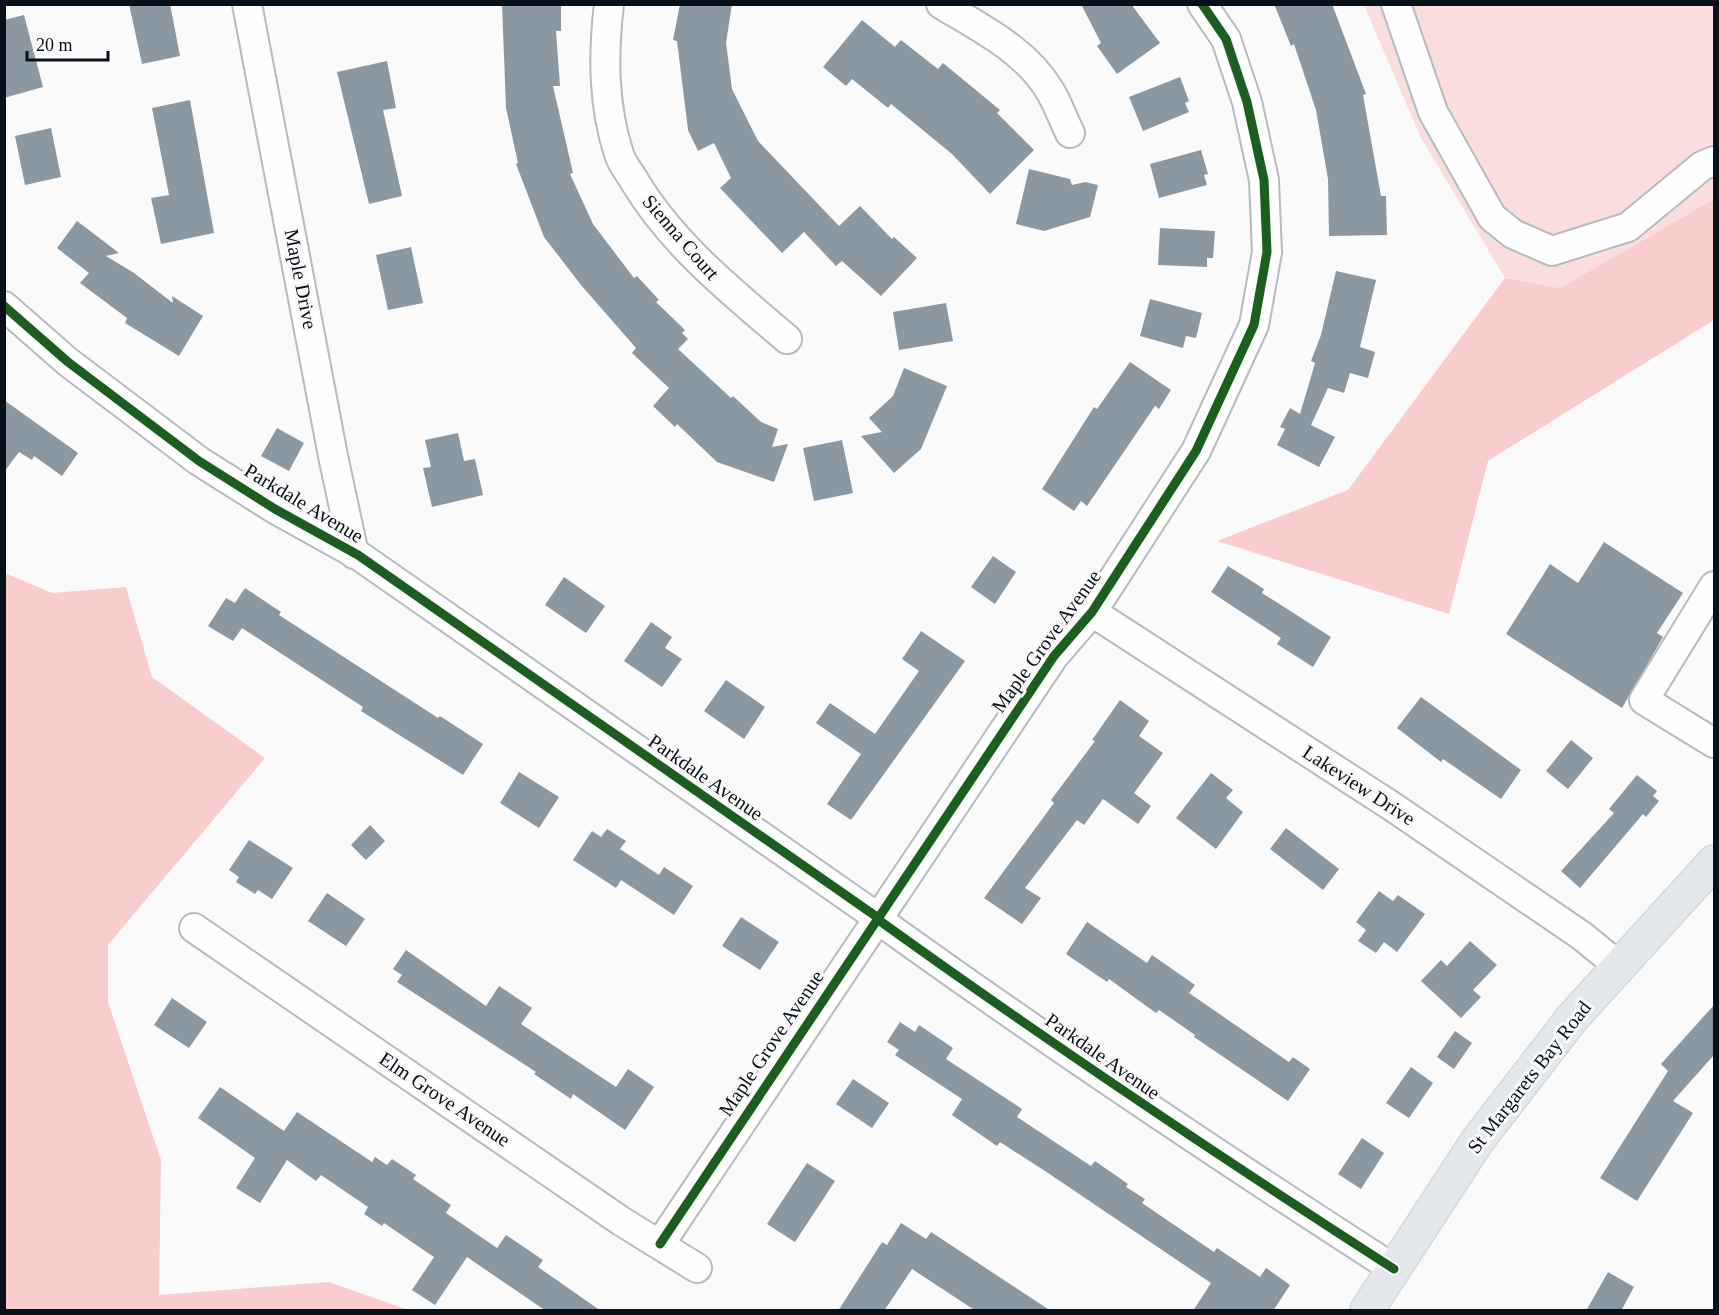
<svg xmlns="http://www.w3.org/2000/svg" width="1719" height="1315" font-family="'Times New Roman',serif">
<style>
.green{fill:#fadddd}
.forest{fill:#f9cccd}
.building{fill:#8c98a1}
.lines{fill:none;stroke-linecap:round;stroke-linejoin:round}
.minor-casing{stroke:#b6bbbf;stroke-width:32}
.major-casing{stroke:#d6d7d9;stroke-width:36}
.minor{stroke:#fefefe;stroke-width:28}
.major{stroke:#e3e8ed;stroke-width:33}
.cycleway-casing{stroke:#fafafa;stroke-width:13}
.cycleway{stroke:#1b5e20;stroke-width:9}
.labels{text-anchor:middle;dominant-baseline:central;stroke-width:6;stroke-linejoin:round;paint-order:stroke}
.street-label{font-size:20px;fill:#081119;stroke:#fafafa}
</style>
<rect width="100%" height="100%" fill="#fafafa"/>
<path class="green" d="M1364,5H1714V199L1560,288L1505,278L1421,138Z"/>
<path class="forest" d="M1714,199V320L1488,461L1449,614L1217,541L1348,490L1505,278L1560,288Z
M5,573L52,593L126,587L152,677L265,758L108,945V1002L161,1160L159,1295L329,1282L408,1310H5Z"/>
<path class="building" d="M129,4H170L180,56L142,64Z
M502,4H561V31H556L560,86H553L573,173L570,174L593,224L634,278L637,276L659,300L656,302L685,330L682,333L688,339L678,349L731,398L733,396L761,422L778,429L772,447L788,444L774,482L717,462L677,424L675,427L653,406L669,388L632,353L636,348L581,285L544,237L516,164L518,163L506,108Z
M680,4H732L726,43L732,89L758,141L839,226L860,206L892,239L894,237L917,258L881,296L842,261L836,266L804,232L782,253L720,188L731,178L714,143L698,151L688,130L677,41L673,40Z
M1081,4H1131L1160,43L1117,74L1097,46L1101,43Z
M1274,4H1332L1366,94L1363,95L1381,196H1386L1387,235L1329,236L1328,179L1316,110L1294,44L1291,46Z
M24,15L43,87L4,98V20Z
M862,20L895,47L901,40L938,69L943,63L1000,110L997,113L1034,150L990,194L952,154L891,104L888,108L852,79L846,86L823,67Z
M387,61L396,108L383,110L402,196L369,204L337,72Z
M1180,77L1189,101L1185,103L1189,112L1143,131L1129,97Z
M190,100L214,233L161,244L151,198L169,195L152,108Z
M51,128L61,177L25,185L15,136Z
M1201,150L1208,174L1204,175L1207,185L1159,198L1150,164Z
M1029,169L1070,179L1072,185L1085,182L1098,185L1090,217L1044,231L1016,224Z
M77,221L119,253L106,256L134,273L173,303L172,296L203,316L179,356L125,323L127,318L80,283L89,273L57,248Z
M1160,228L1215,231L1213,258H1207V267L1158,265Z
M411,247L423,303L388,310L376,255Z
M1336,271L1376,280L1360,347L1375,352L1368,378L1350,373L1344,393L1328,388L1311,425L1335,437L1319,467L1277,445L1285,429L1280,427L1290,408L1300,414L1315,363L1311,361L1321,335Z
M1150,299L1202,313L1196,338L1186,336L1183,348L1140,336Z
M946,303L953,341L899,350L893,312Z
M1130,362L1171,390L1159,409L1155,406L1087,506L1081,501L1074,511L1042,489L1094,407L1097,409Z
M904,368L947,386L921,449L894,473L861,436L882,432L869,418L893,396Z
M4,400L78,453L62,476L34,456L32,460L19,452L4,472Z
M277,428L304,443L289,471L261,456Z
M458,433L464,461L475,459L483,495L432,507L423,468L431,467L425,440Z
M842,440L853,493L814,501L803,448Z
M1604,542L1683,593L1657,633L1663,637L1622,708L1506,634L1550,564L1578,583Z
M993,556L1016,572L995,604L971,587Z
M1228,566L1264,589L1262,593L1331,637L1313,667L1277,644L1281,638L1211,592Z
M564,577L605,606L586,633L545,605Z
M245,588L281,612L279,615L438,718L440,716L483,744L463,775L361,711L363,707L242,628L233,641L208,626L226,598L235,603Z
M651,622L672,637L665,648L682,659L662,687L624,661Z
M921,631L965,661L851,820L827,804L861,754L816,723L830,703L875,734L919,671L902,659Z
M726,680L765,707L744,739L704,711Z
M1421,697L1521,770L1501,799L1443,759L1441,762L1397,728Z
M1120,700L1149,721L1139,736L1163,753L1134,793L1151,806L1138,824L1103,799L1084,825L1077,820L1025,888L1041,898L1022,924L984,898L1054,803L1051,800L1095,741L1092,740Z
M1571,740L1593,758L1568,789L1546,771Z
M519,772L559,797L539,828L500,803Z
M1211,773L1233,790L1226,798L1243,812L1216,849L1176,818Z
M1637,775L1657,791L1653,796L1659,801L1646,817L1643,814L1580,888L1561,871L1614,813L1609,809Z
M370,825L385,841L366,860L351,845Z
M1286,828L1339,869L1323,890L1270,849Z
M607,829L626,841L620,849L659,875L664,867L693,886L674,915L621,880L616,888L573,860L592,831L601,837Z
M249,840L293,868L272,899L258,890L255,894L236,882L239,877L229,870Z
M1379,891L1393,901L1398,895L1425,914L1397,952L1384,942L1376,953L1358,941L1366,930L1356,922Z
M327,893L365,919L346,946L308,921Z
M741,917L779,942L760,970L722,946Z
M1087,922L1147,963L1152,955L1195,985L1189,993L1289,1062L1293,1057L1310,1069L1288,1101L1194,1037L1195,1035L1159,1010L1156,1013L1109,979L1107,982L1066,954Z
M1470,941L1497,965L1473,990L1481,997L1461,1018L1421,981L1441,960L1447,966Z
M406,950L486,1006L499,986L532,1008L521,1024L616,1087L628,1069L654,1087L625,1130L573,1094L571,1099L534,1074L536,1072L397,982L402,975L393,969Z
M172,998L207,1022L189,1048L154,1025Z
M1714,1005V1055L1673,1101L1693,1113L1637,1201L1600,1178L1668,1071L1661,1064Z
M900,1022L915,1032L919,1025L953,1048L946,1059L1022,1109L1017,1117L1091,1166L1095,1161L1128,1184L1126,1187L1145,1199L1142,1203L1214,1252L1217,1248L1260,1277L1266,1268L1290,1285L1273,1311H1193L1211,1283L1048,1173L1000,1142L997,1146L952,1115L962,1099L895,1055L899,1050L887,1042Z
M1455,1031L1472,1043L1454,1069L1437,1057Z
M1411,1067L1433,1083L1409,1118L1386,1103Z
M853,1079L889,1103L872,1128L836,1104Z
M220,1087L284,1131L297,1112L372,1162L375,1157L387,1165L392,1159L416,1175L413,1179L451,1205L446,1213L497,1248L506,1235L543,1260L538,1267L601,1311H546L467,1257L435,1305L412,1290L434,1257L384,1223L382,1226L364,1214L368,1207L321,1175L316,1181L287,1160L260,1203L236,1188L255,1158L198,1118Z
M1362,1138L1384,1153L1361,1189L1338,1174Z
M807,1163L835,1181L795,1242L767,1224Z
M901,1223L926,1239L931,1232L1051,1311H976L912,1269L884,1311H838L882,1242L887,1245Z
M1608,1272L1634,1287L1621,1311H1586Z"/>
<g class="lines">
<g class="minor-casing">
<path id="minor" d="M247,4L333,456L354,554
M609,4C603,55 603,105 619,154C622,164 630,173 635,182C673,245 731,291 787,339
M941,4C980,28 1026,50 1050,91C1058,104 1063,119 1070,133
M1396,4L1433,112L1492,217L1513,234L1552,251L1628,227L1702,166L1714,161
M4,306L68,362L199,461L275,509L358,555L877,917L880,921C1048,1042 1220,1157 1394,1269
M1714,586L1644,700L1714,743
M1092,612L1393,807L1582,936L1620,967
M194,928L621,1221L697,1268
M660,1244L1054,656L1092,612L1196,451L1254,325L1267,252L1264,180L1247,102L1226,39L1202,4"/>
</g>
<g class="major-casing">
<path id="major" d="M1367,1310L1478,1140L1573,1017L1714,862"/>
</g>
<use href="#minor" class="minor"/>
<use href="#major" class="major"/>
<g class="cycleway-casing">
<path id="cycleway" d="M4,306L68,362L199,461L275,509L358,555L877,917L880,921C1048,1042 1220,1157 1394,1269
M660,1244L1054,656L1092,612L1196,451L1254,325L1267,252L1264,180L1247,102L1226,39L1202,4"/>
</g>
<use href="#cycleway" class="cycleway"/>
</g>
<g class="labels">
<g class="street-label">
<text transform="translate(681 237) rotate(49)">Sienna Court</text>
<text transform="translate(301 279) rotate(79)">Maple Drive</text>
<text transform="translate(304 503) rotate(31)">Parkdale Avenue</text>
<text transform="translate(1046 641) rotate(-54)">Maple Grove Avenue</text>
<text transform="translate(706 777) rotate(35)">Parkdale Avenue</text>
<text transform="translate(1359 785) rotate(33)">Lakeview Drive</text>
<text transform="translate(771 1043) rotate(-56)">Maple Grove Avenue</text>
<text transform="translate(1103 1056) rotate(35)">Parkdale Avenue</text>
<text transform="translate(1529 1077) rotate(-52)">St Margarets Bay Road</text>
<text transform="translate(445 1099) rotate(34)">Elm Grove Avenue</text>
</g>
</g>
<rect width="1719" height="1315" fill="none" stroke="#081119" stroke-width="12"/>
<path d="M27 51v9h81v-9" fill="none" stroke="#081119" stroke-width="3"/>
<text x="36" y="51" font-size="18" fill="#081119" stroke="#fafafa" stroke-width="4.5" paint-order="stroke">20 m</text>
</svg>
